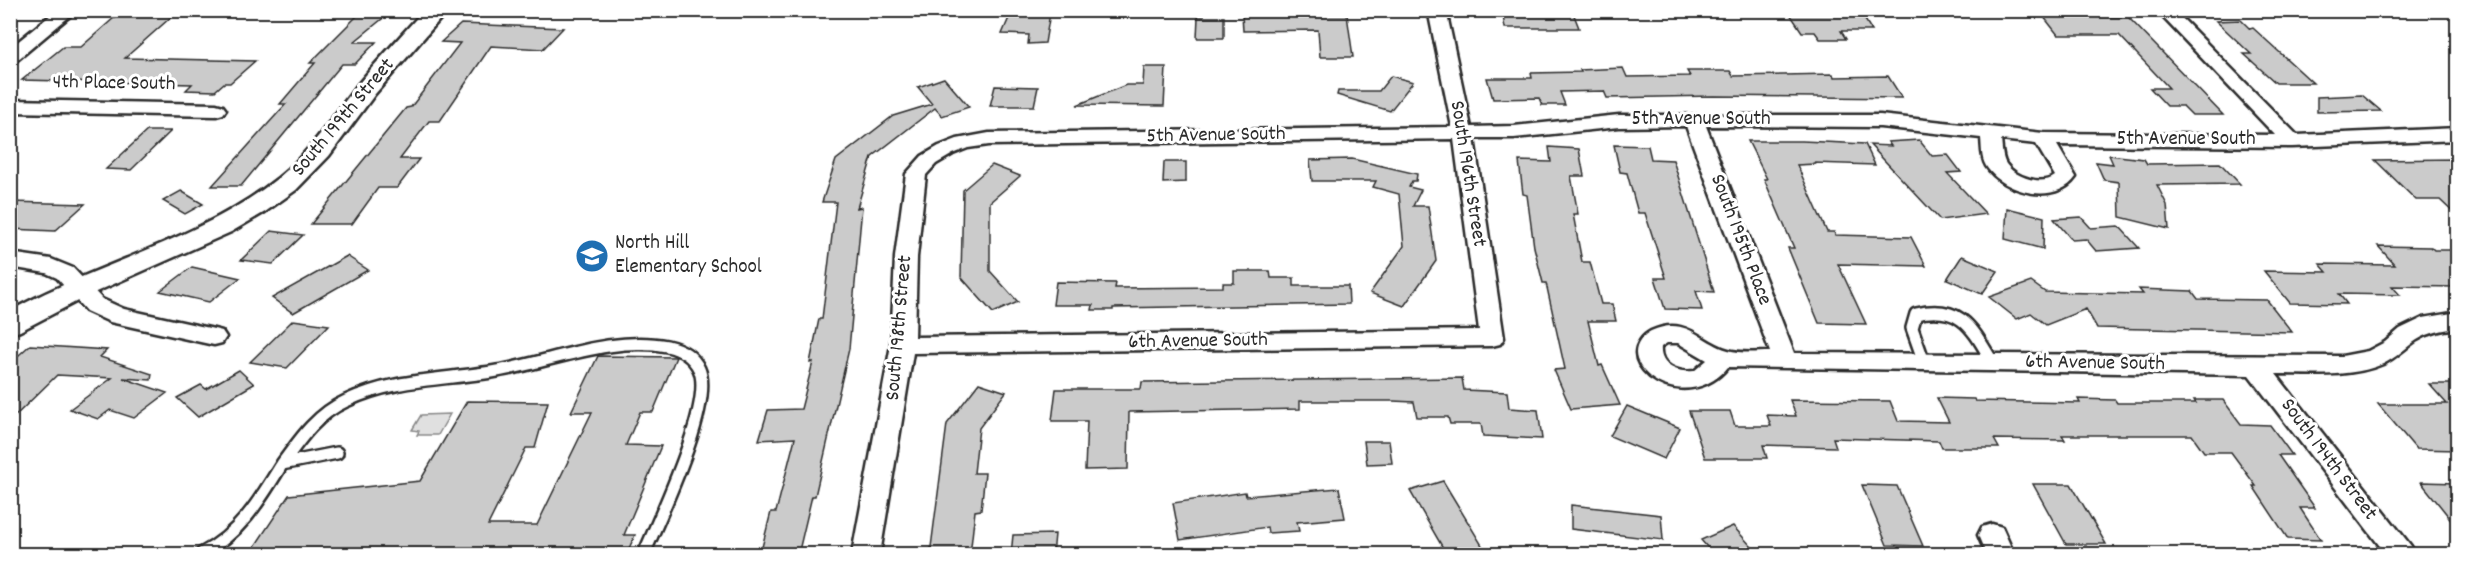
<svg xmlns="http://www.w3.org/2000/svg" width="2468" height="565" font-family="Dekko,sans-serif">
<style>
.green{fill:#e0e0e0;stroke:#868686;stroke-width:1.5}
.building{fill:#cbcbcb;stroke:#2b2b2b;stroke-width:1.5}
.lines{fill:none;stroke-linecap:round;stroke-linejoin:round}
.service-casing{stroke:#2b2b2b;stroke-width:16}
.minor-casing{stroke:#2b2b2b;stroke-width:5}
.tertiary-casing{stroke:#2b2b2b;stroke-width:5}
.service{stroke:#fff;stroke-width:11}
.minor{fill:#fff;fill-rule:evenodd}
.tertiary{fill:#fff;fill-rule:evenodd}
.labels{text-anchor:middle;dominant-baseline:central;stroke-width:6;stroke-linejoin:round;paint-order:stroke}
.street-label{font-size:21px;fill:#2b2b2b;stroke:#fff}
.poi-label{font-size:21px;fill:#2b2b2b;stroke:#fff;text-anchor:start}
</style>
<rect width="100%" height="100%" fill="#fff"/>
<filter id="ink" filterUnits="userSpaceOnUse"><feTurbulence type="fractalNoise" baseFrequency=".0167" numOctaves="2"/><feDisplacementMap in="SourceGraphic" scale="12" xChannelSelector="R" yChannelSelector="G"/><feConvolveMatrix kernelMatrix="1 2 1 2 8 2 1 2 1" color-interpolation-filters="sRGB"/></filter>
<g filter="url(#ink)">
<path class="green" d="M450,414L438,435H417L419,431L412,430L421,415Z"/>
<path class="building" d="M123,10H179L125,58L255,61L230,83H224L215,91L186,90L192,84L22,80L63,47H81Z
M363,10H393L354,42H376L355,64H342L241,186H212L286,104H280L315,63H310Z
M1502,10H1572L1579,28H1505Z
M1859,10L1872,31H1841L1846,39H1820L1815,32H1802L1788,11Z
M1012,11L1050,13L1045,43L1028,44L1029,35L1002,34Z
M1299,11H1320V15H1347L1353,57H1320L1318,30L1243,31L1242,14L1299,13Z
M2040,12L2069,13L2072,17H2128L2223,115H2192L2183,106H2167L2150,88H2169L2119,35H2058Z
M1198,17H1224V38H1197Z
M2241,20L2250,29L2253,28L2313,83H2276L2244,54H2251L2216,21Z
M461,24L563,28L543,49L491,46L440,121H429L400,159H419L397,188H378L352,224H311L406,108L411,107L460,43L441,42Z
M1144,67H1166L1164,106L1077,105L1126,85H1143Z
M1623,68L1627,77L1690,76L1687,71H1730L1733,76L1833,74L1834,77L1888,76L1902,98L1713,96L1607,98L1604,91L1560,92L1565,105H1542L1539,98L1493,99L1487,78H1532L1531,73L1581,72L1580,70Z
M1391,76L1413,82L1390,111L1337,95L1338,91H1379Z
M944,78L969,107L942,116L935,108L872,157L857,208L862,207L849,349L815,496H812L798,555H760L771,512H776L795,438L759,440L768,410L801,409L813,362L810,363L819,319H822L836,202H822L836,160L893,116L932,104L918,87Z
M995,86L1038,87L1034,106H990Z
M2362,95L2381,111L2317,112V97Z
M147,131H171L131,170L106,169Z
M1919,140L1932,156L1948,155L1961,172L1947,173L1986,214L1940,220L1870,145L1891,146L1888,142Z
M1748,141H1802L1865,144L1875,165L1814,163L1815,164L1797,165L1827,232H1834L1835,235L1911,237L1926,266L1838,264L1866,324L1819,323L1788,248H1794L1764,179H1767Z
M1614,145L1648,146L1651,159L1673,160L1714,292L1696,291L1702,310L1665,309L1655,278H1666L1645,213H1638L1627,173L1620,172Z
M1549,147L1579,149L1584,176H1571L1578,214H1573L1582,262H1590L1601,304H1612L1616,321H1588L1599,366L1602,365L1620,405L1571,409L1554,370L1565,369L1546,283H1543L1534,247L1527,195L1523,194L1519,161L1551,162Z
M2109,155L2144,159L2147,164L2220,163L2240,184L2157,185L2167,205L2169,229L2120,217L2119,182L2104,180L2096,162L2113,164Z
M1352,159L1417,174L1416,181H1412L1409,187L1421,190L1413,206H1428L1436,261L1404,306L1370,293L1404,246L1399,194L1373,187L1376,181H1312L1310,160Z
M2457,159V216L2440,200H2416L2375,160Z
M1164,162H1186V182L1163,183Z
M992,165L1020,176L990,202V271L1018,302L993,313L961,277L963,190Z
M181,191L203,204L185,214L163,201Z
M10,202L85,204L55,231L10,229Z
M2007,208L2044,217L2043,249L2005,239Z
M2081,217L2091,228L2119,226L2139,248L2096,251L2086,239L2072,240L2054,219Z
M271,231L303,235L273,264L241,260Z
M2378,246L2431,247L2434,250H2457V287L2392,286L2400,295L2339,294L2347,304L2290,303L2264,271L2327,272L2320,264L2395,265Z
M347,256L368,270L293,313L272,298Z
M1962,256L1998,271L1982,294L1947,279Z
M192,267L240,278L209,302L160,291Z
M1234,271H1270L1271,278H1294V286H1348L1349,304L1113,308V310H1092L1093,305H1053L1056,282L1116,283L1115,288L1223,287V283H1234Z
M2031,282L2045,292L2143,294L2139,289L2192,291L2198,299L2267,300L2292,332L2097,328L2086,309L2046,325L2031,313L2017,319L1989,297Z
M293,320L329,325L287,368L250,362Z
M30,345L107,350L100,357L152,374L151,380L123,378L167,393L134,418L110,410L98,419L70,409L112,378L57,375L10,421V363Z
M598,356L676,357L653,412H640L626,445L661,446L624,535H635L626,555H249L289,495L420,481L467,401L548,402L535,448H526L488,525H537L592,412H571Z
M239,370L254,384L198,417L177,398L201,385L206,389Z
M1462,378L1464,390L1507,392L1509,408L1538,410L1542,439L1483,436L1481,424H1450L1448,417H1417L1414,402L1393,401H1300V409L1129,412L1128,469L1085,470L1087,421H1052L1056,389H1141L1142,382Z
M979,383L1006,392L979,428L974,473H985L981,510L975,511L970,555H930L947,424Z
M2429,384H2457V450L2416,449L2378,404H2447Z
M1937,398L1974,399L1975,401L2080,403L2078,399L2115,400L2117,403H2196L2194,400H2223L2241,424L2270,425L2292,455H2278L2315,508H2300L2321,540L2288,539L2253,486H2256L2231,452H2204L2192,435H2062L2065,440L1994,439L1999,448H1942L1939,441L1833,438L1836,447L1763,445L1767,458H1705L1689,411H1730L1735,426H1771L1767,415L1796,416L1790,400L1890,401L1898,421L1949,422Z
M1627,406L1680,428L1664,459L1610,436Z
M1364,441H1389L1392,463L1367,464Z
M1443,481L1483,547L1458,555H1447L1410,491Z
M2421,482L2457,483V527Z
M2033,484H2071L2106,544H2066Z
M1862,485L1897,486L1923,546L1887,545Z
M1339,488L1345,518L1297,522L1299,531L1268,533L1267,527L1180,540L1173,503L1245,492L1246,496Z
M1571,505L1661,515L1663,540L1571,529Z
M1733,526L1759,555H1714L1701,540Z
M1055,534L1053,555H1011L1013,535Z"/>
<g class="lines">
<g class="service-casing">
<path id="service" d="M1924,362L1912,328L1916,314C1962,304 1972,328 1993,363
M282,464C300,439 317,414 346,401C394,378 446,380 497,371C550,362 613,335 667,346C681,349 693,356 699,369C715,403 659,518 644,554
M201,554C240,534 260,500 282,464L337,453"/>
</g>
<g class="minor-casing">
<path id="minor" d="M57,10H77L16,61L10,62V48Z
M1428,10H1446L1471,127L1514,126L1619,115H1880L2043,133L2275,135L2156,10H2174L2297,135L2458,128V140L2292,147L2057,145L2076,177C2056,206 2003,193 1986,166C1981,158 1982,147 1981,138L1880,127L1706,126L1794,353L2342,356L2368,351L2385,342L2400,329L2423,318L2458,312V328C2443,330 2430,332 2417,340C2405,348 2396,358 2383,364C2350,378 2311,374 2276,374L2411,546L2415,554H2386L2249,375L1728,367C1709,391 1675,396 1650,377C1643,371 1636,362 1636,353C1636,344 1643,335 1651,331C1687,315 1700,342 1728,350C1741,354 1757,352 1770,352L1686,126L1619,127L1514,138H1474L1504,338L1500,344L1492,346L913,353L880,554H852L891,345L895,257L906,174L922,156L939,146L957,139L989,133L1452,127ZM1454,139L1479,330L915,337L917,257L926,175L936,164L953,154L968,148L989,145ZM2001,140L2036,144L2055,176C2042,186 2016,178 2006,164C2002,158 2002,148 2001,140ZM1667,343H1678L1707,360L1694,371C1678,373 1659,366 1661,347Z
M10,100L216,104L223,106L226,110L223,114L216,116L10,112Z
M10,253L51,259L73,268L102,299L124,309L214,329L222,331L226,337L222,343L214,345L110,322L86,311L57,278L46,273L10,267Z
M1992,524L2002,527L2014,554H1986L1978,535L1982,527Z"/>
</g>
<g class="tertiary-casing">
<path id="tertiary" d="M424,10H448L375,94L329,156L296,190L265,212L231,232L89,295L20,331L10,334V311C97,263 200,240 278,178C309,153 331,119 355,88C377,61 401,36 424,10Z"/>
</g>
<use href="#service" class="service"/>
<use href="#minor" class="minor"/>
<use href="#tertiary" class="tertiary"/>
</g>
</g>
<defs>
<g id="school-disc" transform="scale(1.725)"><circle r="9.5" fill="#1f6fb2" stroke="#fff"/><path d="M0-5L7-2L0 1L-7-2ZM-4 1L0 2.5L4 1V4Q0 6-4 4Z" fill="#fff"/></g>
</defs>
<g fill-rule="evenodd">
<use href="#school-disc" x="592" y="256"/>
</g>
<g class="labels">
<g class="street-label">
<text transform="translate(114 84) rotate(1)">4th Place South</text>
<text transform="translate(344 118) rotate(-50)">South 199th Street</text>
<text x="1701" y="120">5th Avenue South</text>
<text transform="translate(1216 136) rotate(-1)">5th Avenue South</text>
<text x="2186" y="140">5th Avenue South</text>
<text transform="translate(1467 174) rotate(81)">South 196th Street</text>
<text transform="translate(1740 240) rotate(69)">South 195th Place</text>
<text transform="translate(900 328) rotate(-85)">South 198th Street</text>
<text transform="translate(1198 342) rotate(-1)">6th Avenue South</text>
<text transform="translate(2095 364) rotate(1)">6th Avenue South</text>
<text transform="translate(2328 460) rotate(53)">South 194th Street</text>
</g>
<g class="poi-label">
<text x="615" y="244">North Hill<tspan x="615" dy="24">Elementary School</tspan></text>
</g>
</g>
<rect width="2468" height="565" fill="none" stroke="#fff" stroke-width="36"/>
<rect x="18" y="18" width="2432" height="529" fill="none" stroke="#2b2b2b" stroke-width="2" filter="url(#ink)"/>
</svg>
